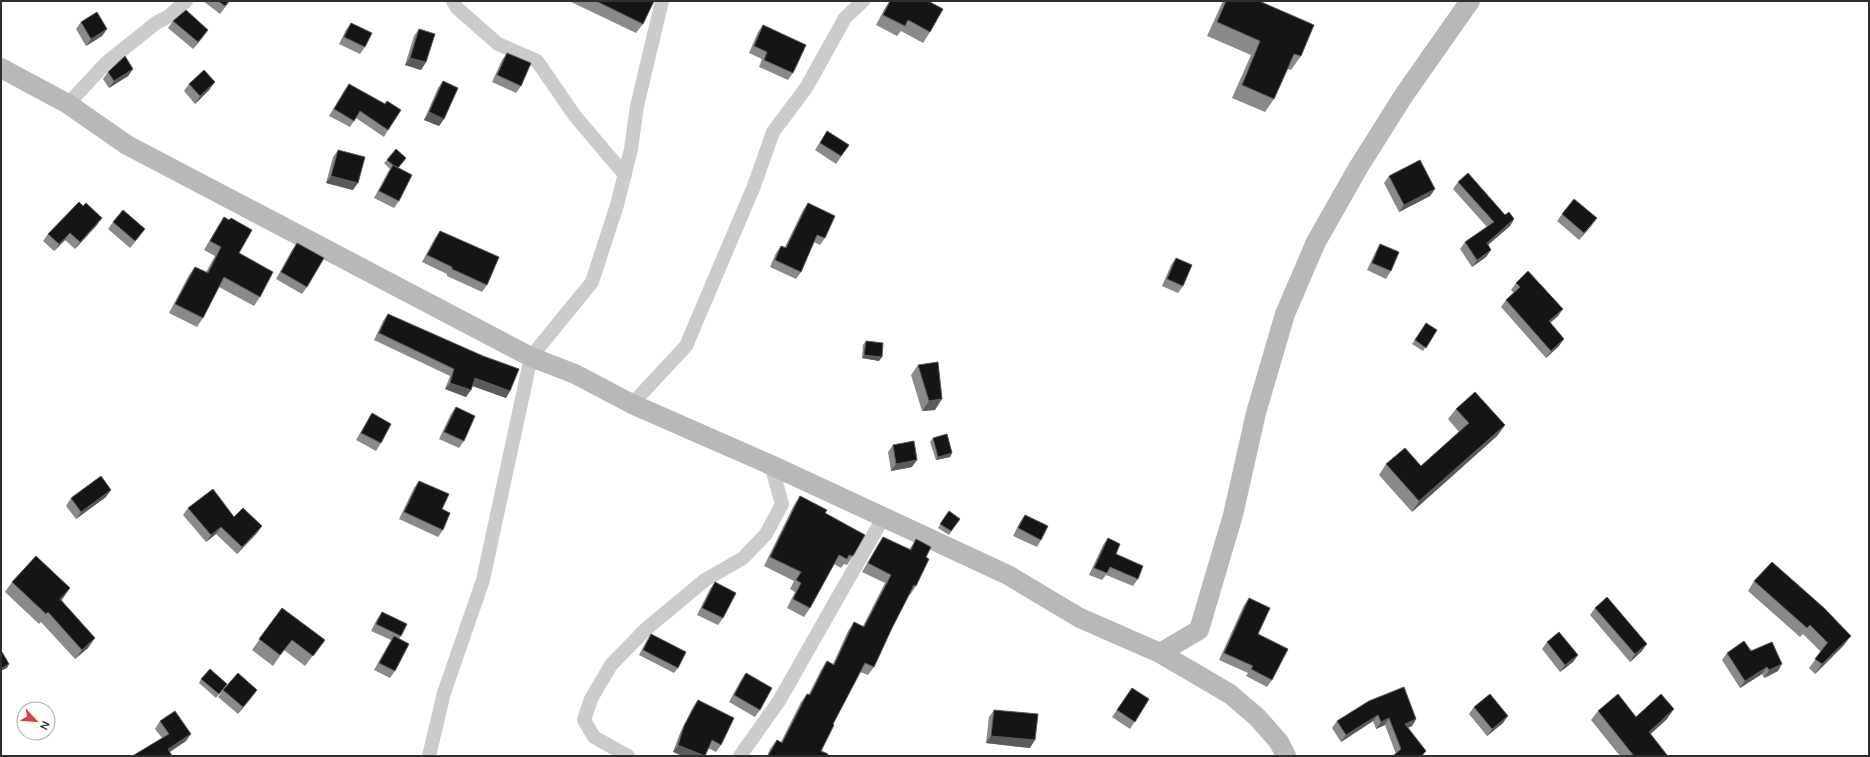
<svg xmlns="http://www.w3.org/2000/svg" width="1870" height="757" font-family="Mulish,sans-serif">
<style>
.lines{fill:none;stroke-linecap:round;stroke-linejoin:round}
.street{stroke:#cbcbcb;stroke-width:14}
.secondary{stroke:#b8b8b8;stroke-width:20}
.wall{fill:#8a8a8a}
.shaded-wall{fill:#5b5b5b}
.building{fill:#151515;stroke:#5b5b5b}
</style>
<rect width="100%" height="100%" fill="#fff"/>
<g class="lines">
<path class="street" d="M453,1L457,8L498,44L537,61L575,116L625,175
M68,104L106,63L156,23L169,16L186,1
M632,404L686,346L754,186L773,132L806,88L845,18L863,1
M429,756L444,693L483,580L531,357L592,282L617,205L631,149L637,106L662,1
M628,756L594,737L584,720L591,699L611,665L646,629L705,580L743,558L766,534L782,504L771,465
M740,756L779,701L883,518"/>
<path class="secondary" d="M1,68L68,104L127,145L531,357L575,374L632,404L771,465L1008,575L1080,618L1160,653L1230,694L1257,717L1279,742L1286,756
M1160,653L1199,630L1233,515L1256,413L1285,314L1316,242L1358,168L1404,95L1470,1"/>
</g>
<path class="wall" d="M203,1H230L220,14Z
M569,1H654L643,24L636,33Z
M890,1L898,2V1H928L930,32L923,43L901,31L897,36L876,25L885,8Z
M1223,1H1259L1301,56L1291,70L1288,69L1274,99L1265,112L1232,98L1251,55L1207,36Z
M173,21L203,37L193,49L168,28Z
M81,22L107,29L102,36L86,46L76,29Z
M351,23L365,47L360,54L339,44L346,30Z
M763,25L793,73L788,80L759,67L762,59L749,53L758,32Z
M419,29L426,62L421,70L405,65L414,36Z
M507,53L521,86L516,93L492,82L502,60Z
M133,69L128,76L109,88L103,79L108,72Z
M443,81L444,119L439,126L424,120L438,88Z
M189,84L210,89L195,104L184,91Z
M349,84L388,130L384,137L356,118L350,127L329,116L344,91Z
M827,131L849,145L836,164L815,150Z
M338,150L353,190L326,183L333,157Z
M387,160L398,168L399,201L394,208L374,198L388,172L390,169L384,163Z
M1389,176L1435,189L1430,196L1399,212L1384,183Z
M1458,182L1505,215L1514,219L1510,226L1488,245L1491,250L1486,257L1472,267L1460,249L1465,242L1487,227L1453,189Z
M808,203L825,238L820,245L814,242L801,272L796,279L770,267L776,253L781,246L785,247L803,210Z
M1562,214L1592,225L1579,240L1557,221Z
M224,217L239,253L260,297L254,306L219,287L203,318L197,327L169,313L189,275L195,267L206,272L215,256L204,250L218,226Z
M113,222L140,236L130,248L108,229Z
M97,225L75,249L65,240L54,251L43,241L48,234Z
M440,231L487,285L482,292L447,276V274L422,262L435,238Z
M297,243L307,287L302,294L276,279L292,250Z
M1380,244L1391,271L1386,279L1367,270L1376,251Z
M1176,258L1183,286L1178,293L1162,286L1171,265Z
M1516,283L1558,316L1550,323L1559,346L1546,358L1501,307L1506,300L1514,293L1511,290Z
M388,314L510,391L506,398L472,386L466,397L445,389L450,376L374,340L383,321Z
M1426,323L1437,330L1423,351L1412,344Z
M866,341L879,361L862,358L863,345Z
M918,365L935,410L922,411L911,375Z
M456,407L464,441L459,448L439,439L451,414Z
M1456,409L1505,425L1497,436L1412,512L1379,475L1386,464L1421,466L1459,432L1448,419Z
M372,413L381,443L376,451L356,440L367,421Z
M933,438L952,453L950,457L936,460L930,442Z
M893,445L912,467L891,471L888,452Z
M419,481L442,509L443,530L438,537L399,519L414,488Z
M800,496L825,513L853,556L847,565L844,564L841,568L834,564L810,608L804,617L787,608L795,592L790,589L794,581L764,566L794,505Z
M106,497L76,519L66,506L71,498Z
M188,508L234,517L262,526L257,533L237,554L216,534L206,542L183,515Z
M949,511L960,519L949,535L938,528Z
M1025,515L1041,540L1037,547L1013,536L1020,522Z
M883,537L909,550L916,539L926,557L916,586L910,595H909L892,628L874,667L868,675L860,672L833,724L821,751L827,756H767L770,749L777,740L781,742L801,702L807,694H809L821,670L827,661L833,664L848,631L854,622L863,626L885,583L862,572L877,546Z
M1108,538L1116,554L1138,579L1133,586L1106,575L1102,580L1089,575L1103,545Z
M1754,581L1844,645L1815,674L1809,668L1821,652L1803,634L1800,637L1748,591Z
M12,582L70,588L61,601L88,648L75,659L41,622L39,624L5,592Z
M715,582L723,618L718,625L697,615L710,589Z
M1249,598L1258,634L1272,680L1267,687L1246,676L1248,673L1219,660L1244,605Z
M282,608L317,650L305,666L284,650L273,666L252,650Z
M1595,608L1642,651L1630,662L1590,615Z
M382,612L401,636L399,639L395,671L390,678L374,670L391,640L371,631L377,619Z
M651,634L678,668L674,673L639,655L647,640Z
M1547,642L1578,655L1573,662L1560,672L1542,649Z
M1751,651L1778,671L1764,678L1762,674L1740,688L1722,660L1727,653Z
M746,673L760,710L755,717L729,702L741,680Z
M201,679L227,684L216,698L199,683Z
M1132,688L1149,699L1130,729L1112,717Z
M223,690L252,697L238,714L218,697Z
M698,700L721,745L716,752L708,748L673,752L680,733L693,707Z
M1369,701L1416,719L1412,726L1408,728L1426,751L1423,756H1393L1396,754L1385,725L1376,729L1373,721L1341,742L1332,728L1337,721Z
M1474,707L1503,723L1487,736L1469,714Z
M994,710L1030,748L986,743L989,717Z
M1598,711L1636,717L1667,719L1650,734L1667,756H1620L1591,720Z
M160,721L186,741L169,752L172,756H134L162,738L155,729Z"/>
<path class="shaded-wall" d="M107,29L102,36L86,46L91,39Z
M208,30L203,37L193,49L198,42Z
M410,58L426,62L421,70L405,65Z
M133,69L128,76L109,88L114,81Z
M215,82L210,89L195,104L200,96Z
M429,112L444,119L439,126L424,120Z
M331,176L358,183L353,190L326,183Z
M1435,189L1430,196L1399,212L1404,205Z
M102,218L97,225L75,249L80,242Z
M1597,218L1592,225L1579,240L1584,233Z
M1514,219L1510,226L1482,250L1487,243Z
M70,233L65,240L54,251L59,244Z
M1491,250L1486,257L1472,267L1477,260Z
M1563,309L1558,316L1544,328L1549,321Z
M1564,339L1559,346L1546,358L1551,351Z
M864,355L882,357L879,361L862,358Z
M475,378L510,391L506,398L470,385Z
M450,383L471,390L466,397L445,389Z
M942,399L935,410L922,411L929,401Z
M1505,425L1497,436L1412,512L1419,501Z
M952,453L950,457L936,460L938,457Z
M917,460L912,467L891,471L896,464Z
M111,490L106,497L76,519L81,512Z
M262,526L257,533L237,554L242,547Z
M221,527L216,534L206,542L211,535Z
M70,588L63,598L53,609L60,599Z
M1851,636L1844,645L1815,674L1822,664Z
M95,638L88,648L75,659L82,650Z
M1647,644L1642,651L1630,662L1635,654Z
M1578,655L1573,662L1560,672L1565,665Z
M9,664L7,668L1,671V669Z
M1782,664L1778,671L1764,678L1769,670Z
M1767,667L1762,674L1740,688L1745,681Z
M257,690L252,697L238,714L243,707Z
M1674,709L1667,719L1642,742L1649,732Z
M1378,715L1373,721L1341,742L1346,735Z
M1508,716L1503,723L1487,736L1492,729Z
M1389,718L1385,725L1376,729L1381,722Z
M1416,719L1412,726L1400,731L1405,724Z
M191,734L186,741L164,756L168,749Z
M991,736L1035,740L1030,748L986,743Z
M678,745L705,756H682L673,752Z"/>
<path class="building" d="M218,1H229L225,6Z
M596,1H654L643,24Z
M890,1H897L899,2L900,1H928L943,9L930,32L908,20L905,26L883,15Z
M1226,1H1259L1314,25L1301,56L1294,54L1274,99L1242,85L1260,41L1217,22Z
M186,10L208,30L198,42L173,21Z
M97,12L107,29L91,39L81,22Z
M351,23L372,33L365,47L344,37Z
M763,25L806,45L793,73L764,60L767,52L754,46Z
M419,29L435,34L426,62L410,58Z
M507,53L531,63L521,86L497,75Z
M125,56L133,69L114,81L108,72Z
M204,70L215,82L200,96L189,84Z
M443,81L458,88L444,119L429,112Z
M349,84L385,104L387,101L401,110L388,130L360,111L354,121L334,109Z
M827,131L849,145L841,156L820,143Z
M396,149L406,158L398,168L393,165L387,160Z
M338,150L365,157L358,183L331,176Z
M1420,160L1435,189L1404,205L1389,176Z
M393,165L412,175L399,201L379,191Z
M1468,173L1505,215L1509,212L1514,219L1487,243L1491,250L1477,260L1465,242L1494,222L1458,182Z
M1574,199L1597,218L1584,233L1562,214Z
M79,202L83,206L86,203L102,218L80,242L70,233L59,244L48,234Z
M808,203L835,216L825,238L817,235L801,272L775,260L781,246L786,248Z
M123,210L145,229L135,241L113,222Z
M224,217L229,220L231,218L252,230L239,253L273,272L260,297L224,277L203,318L175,304L195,267L208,273L221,247L210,241Z
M440,231L499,257L487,285L452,269V267L427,255Z
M297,243L324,258L307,287L281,272Z
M1380,244L1399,252L1391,271L1372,263Z
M1176,258L1192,265L1183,286L1167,279Z
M1528,271L1563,309L1549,321L1564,339L1551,351L1506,300L1520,287L1516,283Z
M388,314L483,356L519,369L510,391L475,378L471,390L450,383L454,369L379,333Z
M1426,323L1437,330L1426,348L1415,340Z
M866,341L883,343L882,357L864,355Z
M938,362L942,399L929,401L918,365Z
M1475,392L1505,425L1419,501L1386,464L1405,448L1421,466L1469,423L1456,409Z
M456,407L475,416L464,441L444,432Z
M372,413L391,424L381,443L361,433Z
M947,434L952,453L938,457L933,438Z
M914,441L917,460L896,464L893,445Z
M101,476L111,490L81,512L71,498Z
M419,481L449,494L442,509L450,513L443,530L404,512Z
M213,489L234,517L243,508L262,526L242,547L221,527L211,535L188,508Z
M800,496L827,510L825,513L865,535L853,556L849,555L847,559L839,555L810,608L793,599L801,583L796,580L801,572L770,557Z
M949,511L960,519L951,531L940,524Z
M1025,515L1048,526L1041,540L1018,528Z
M883,537L911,550L916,539L931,547L926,557L929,559L916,586L914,585L892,628L874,667L865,663L833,724L834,725L821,751L828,754L827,756H768L777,740L782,743L807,694L810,695L827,661L834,665L854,622L864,627L891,575L868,563Z
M1108,538L1120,544L1116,554L1143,566L1138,579L1110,567L1107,573L1094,568Z
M36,556L70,588L60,599L95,638L82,650L48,612L46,614L12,582Z
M1772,562L1824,608L1851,636L1822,664L1815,659L1828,642H1827L1810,625L1807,628L1754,581Z
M715,582L736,593L723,618L702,608Z
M1607,597L1647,644L1635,654L1595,608Z
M1249,598L1270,608L1258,634L1288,649L1272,680L1251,669L1253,666L1224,653Z
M282,608L325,640L313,656L292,640L280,655L259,639Z
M382,612L407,624L401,636L376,624Z
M1559,632L1578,655L1565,665L1547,642Z
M651,634L686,652L678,668L643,650Z
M394,636L409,644L395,671L379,663Z
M1744,641L1751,651L1772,642L1782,664L1769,670L1767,667L1745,681L1727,653Z
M2,652L9,664L1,669V653Z
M210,669L227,684L219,694L201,679Z
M238,673L257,690L243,707L223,690Z
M746,673L772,688L760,710L734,695Z
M1404,687L1416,719L1405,724L1426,751L1421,756H1393L1401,749L1389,718L1381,722L1378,715L1346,735L1337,721L1369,701Z
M1132,688L1149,699L1135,722L1117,710Z
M1490,694L1508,716L1492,729L1474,707Z
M1618,694L1636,717L1661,694L1674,709L1649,732L1667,755V756H1634L1598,711Z
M698,700L734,718L721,745L712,740L705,756L678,745L684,726Z
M994,710L1038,714L1035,740L991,736Z
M175,711L191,734L168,749L172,756H135L134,755L169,734L160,721Z"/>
<rect width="1870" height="757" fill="none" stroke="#2e2e2e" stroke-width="4"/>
<g transform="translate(36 721) rotate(116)"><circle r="19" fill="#ffffff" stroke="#ababab"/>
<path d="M0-3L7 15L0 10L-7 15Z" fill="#d9413d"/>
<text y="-6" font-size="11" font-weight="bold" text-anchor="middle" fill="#2e2e2e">N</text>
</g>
</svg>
